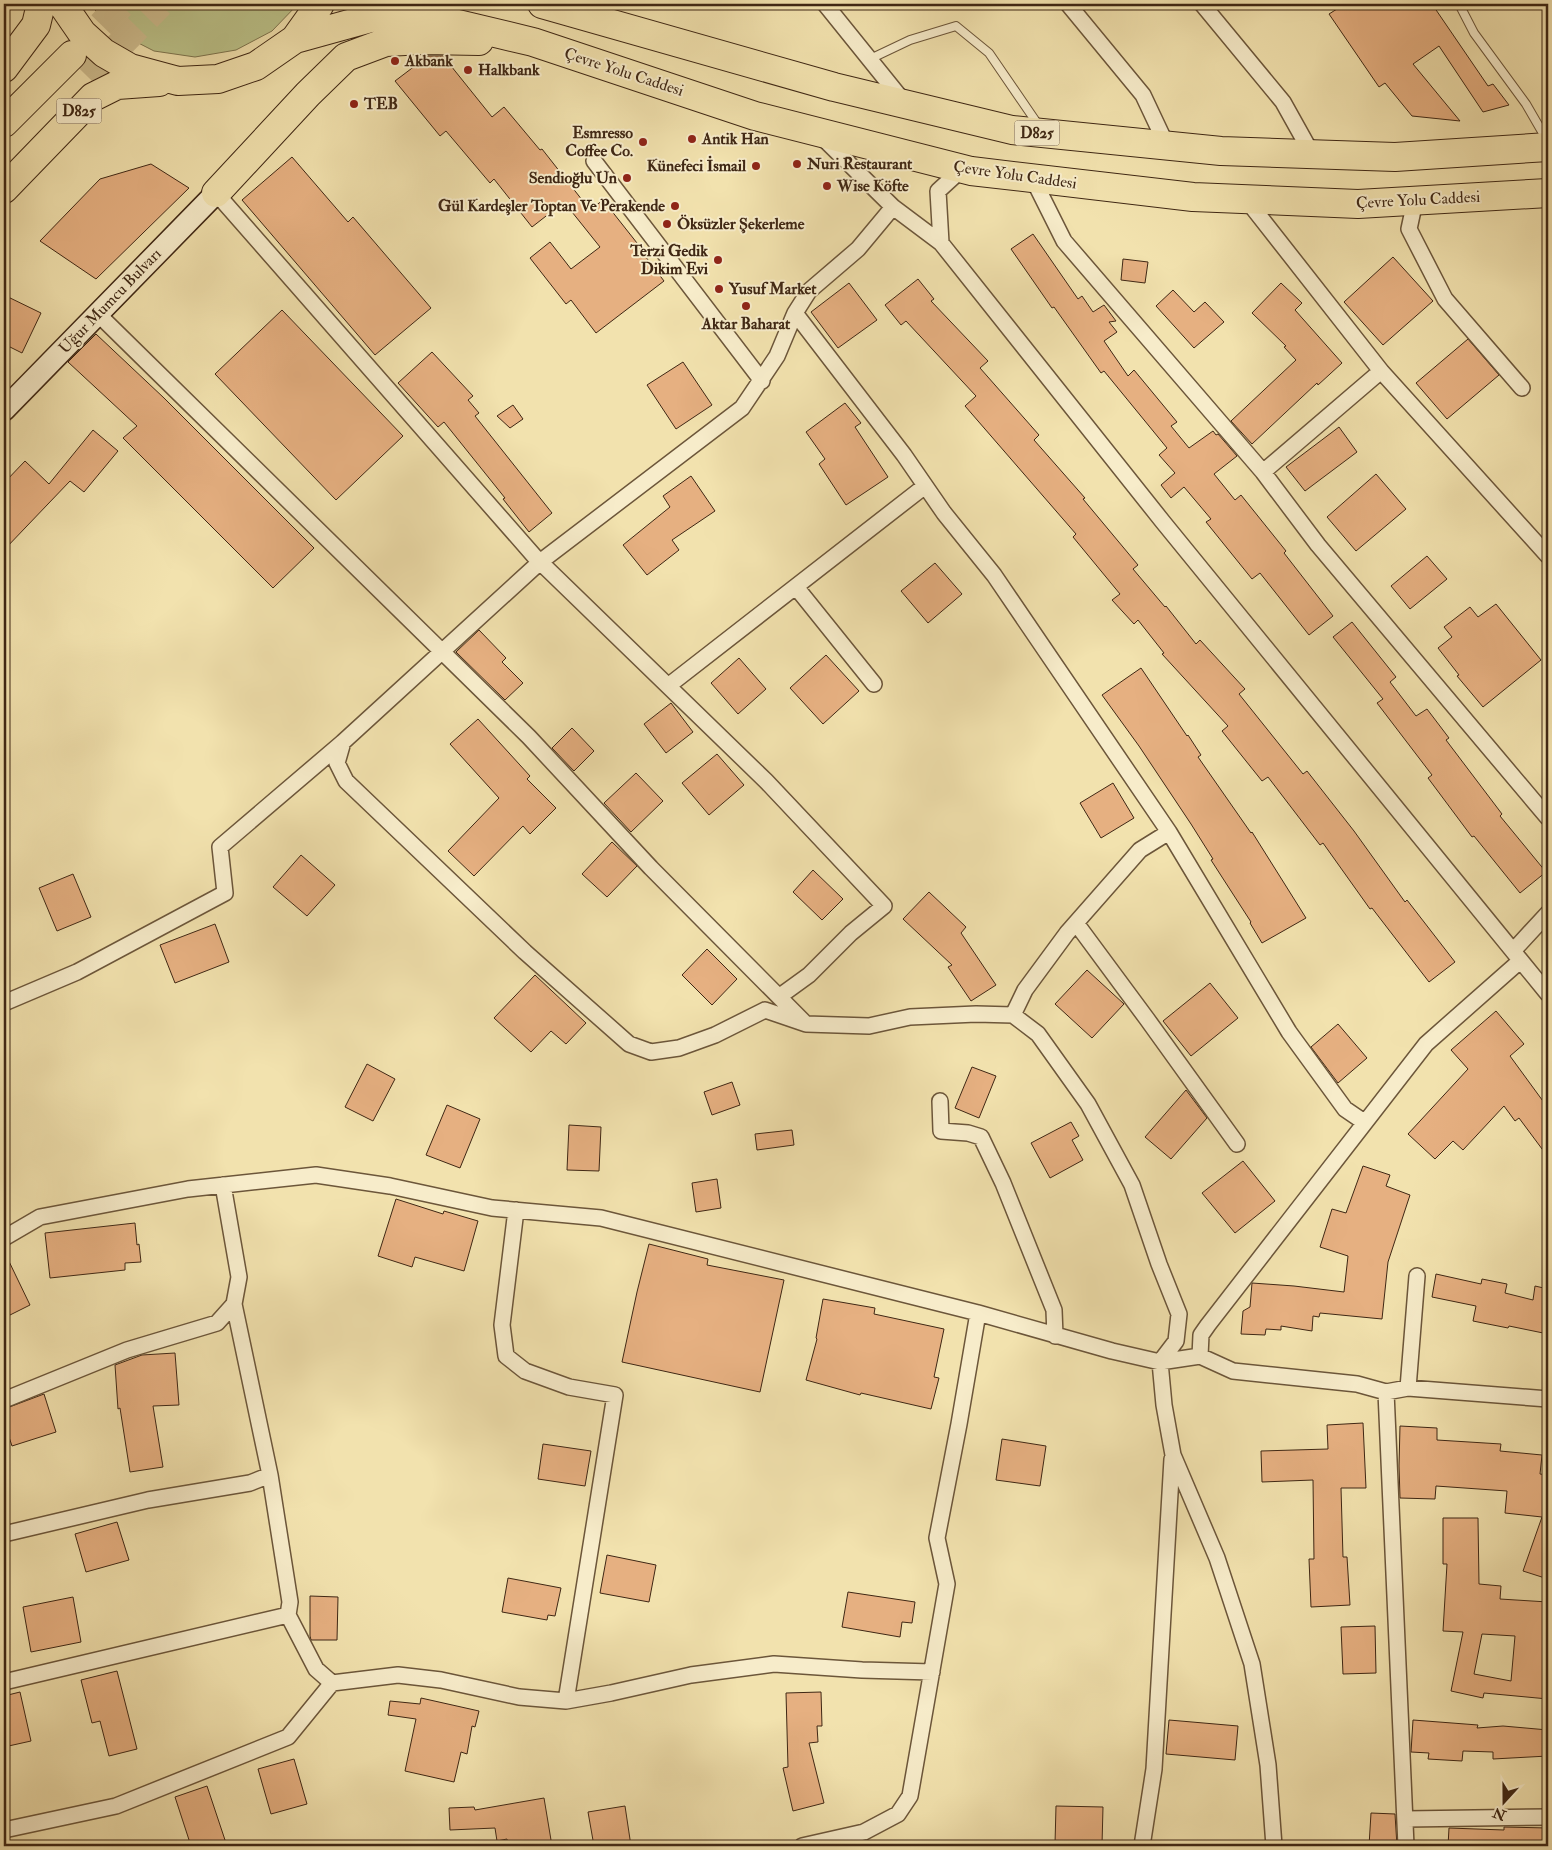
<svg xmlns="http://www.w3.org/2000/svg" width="1552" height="1850" font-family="'IM FELL Double Pica',serif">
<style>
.green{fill:#bcc38a;stroke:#7e754f}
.building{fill:#e6b081;stroke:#3f2714;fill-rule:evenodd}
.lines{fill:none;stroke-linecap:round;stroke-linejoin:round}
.highway-tunnel{stroke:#cebd8f;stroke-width:28;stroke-dasharray:28 14;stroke-linecap:butt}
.lane-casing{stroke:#6c563a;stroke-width:10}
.street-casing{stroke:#6c563a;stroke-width:18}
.secondary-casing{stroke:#3f2714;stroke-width:24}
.highway-casing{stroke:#3f2714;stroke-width:30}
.lane{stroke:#f7ecca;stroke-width:8}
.street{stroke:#f7ecca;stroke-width:15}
.secondary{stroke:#f7ecca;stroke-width:21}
.highway{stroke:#f2e2ae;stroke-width:28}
.poi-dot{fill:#8f2418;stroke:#f7ecca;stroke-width:2}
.labels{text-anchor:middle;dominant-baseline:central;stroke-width:4;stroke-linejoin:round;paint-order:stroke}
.shield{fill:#f7ecca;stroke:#76624b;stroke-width:1}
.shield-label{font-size:15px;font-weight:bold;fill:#3f2714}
.poi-label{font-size:16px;font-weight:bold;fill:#3f2714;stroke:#f7ecca;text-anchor:start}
.street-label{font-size:16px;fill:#3f2714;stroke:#f7ecca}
</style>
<rect width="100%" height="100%" fill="#f2e2ae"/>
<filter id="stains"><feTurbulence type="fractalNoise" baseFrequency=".004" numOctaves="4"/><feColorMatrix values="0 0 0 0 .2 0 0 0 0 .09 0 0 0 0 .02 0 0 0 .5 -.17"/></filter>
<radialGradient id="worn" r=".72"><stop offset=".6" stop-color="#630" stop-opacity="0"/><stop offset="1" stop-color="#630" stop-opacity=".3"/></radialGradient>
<path class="green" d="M89,4H298L272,31L236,50L195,57L154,51L117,32Z"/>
<path class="building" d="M1345,4H1432L1488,86L1493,84L1509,105L1483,112L1439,46L1413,64L1460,121L1412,116L1385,83L1379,87L1329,14Z
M428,56H443L492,117L504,107L540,150L542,149L590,210L603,200L637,243L636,244L664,281L596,333L571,300L566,304L530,258L550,242L571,269L600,247L564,202L532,227L494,179L490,183L446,131L440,136L395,81Z
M292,157L348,222L353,217L431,308L375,355L242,200Z
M151,164L189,188L96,279L40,241L100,179Z
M1033,234L1078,299L1082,296L1093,312L1104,305L1116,321L1109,322L1117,332L1104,341L1128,376L1134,370L1177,422L1171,426L1189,448L1213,431L1216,435L1218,434L1237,456L1214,474L1235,500L1241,495L1286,551L1284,553L1333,616L1309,635L1260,573L1252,579L1206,522L1211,519L1184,487L1171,498L1161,485L1175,473L1159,455L1167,448L1104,371L1101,373L1054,307L1052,308L1011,249Z
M1393,257L1433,301L1383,345L1344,302Z
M1123,259L1148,262L1145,283L1121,280Z
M918,279L934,299L931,301L988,361L980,368L1039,435L1034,440L1085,498L1083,499L1138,565L1133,569L1165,607L1166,606L1196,644L1200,640L1245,689L1239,694L1303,774L1307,771L1354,831L1405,902L1407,900L1455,962L1429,982L1372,908L1370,909L1323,843L1320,845L1268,777L1262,781L1222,731L1228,726L1162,654L1164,653L1138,620L1134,624L1112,600L1120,594L1073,537L1076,534L965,406L976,396L906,321L901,325L885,305Z
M849,283L877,320L838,348L811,312Z
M1281,283L1302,303L1295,310L1342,363L1318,385L1317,383L1252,444L1231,421L1296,360L1284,347L1286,346L1252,313Z
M1173,290L1194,312L1205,302L1224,322L1194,348L1156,306Z
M4,295L41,313L22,353L4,344Z
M282,310L403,436L336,500L215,374Z
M96,334L164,398L314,548L273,588L123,438L137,426L68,362Z
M1468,339L1499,375L1447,419L1416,383Z
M432,352L473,396L468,400L479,413L475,416L552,513L529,532L503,499L505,498L444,422L438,427L398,383Z
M683,362L712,405L676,429L647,385Z
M845,403L861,423L855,427L888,477L846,505L819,464L825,459L806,432Z
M513,405L523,419L510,428L497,416Z
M1339,427L1357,452L1305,491L1286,467Z
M93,430L118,451L84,492L70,481L4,550V483L25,461L49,484Z
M1376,474L1406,509L1356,551L1327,517Z
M691,476L715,511L672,540L679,550L647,575L623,545L670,507L663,496Z
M1427,556L1447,579L1410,609L1391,586Z
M935,563L962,594L928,623L901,591Z
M1496,604L1541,660L1483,707L1457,676L1459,675L1438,648L1452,637L1444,627L1470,607L1478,617Z
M1352,622L1396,677L1390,682L1416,716L1427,709L1449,738L1446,740L1502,814L1500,816L1546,872L1520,893L1474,836L1472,837L1428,778L1432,775L1377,703L1383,699L1333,637Z
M479,630L506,658L502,662L523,683L505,700L456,652Z
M826,655L859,691L823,724L790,688Z
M739,658L766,689L738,714L711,683Z
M1141,668L1187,736L1188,735L1201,755L1198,757L1251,833L1252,832L1306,918L1262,943L1250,923L1251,922L1211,860L1213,859L1191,824L1139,746L1102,695Z
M671,703L693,732L666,753L644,724Z
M478,719L530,776L527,779L556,808L530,834L523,826L474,876L448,851L499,798L450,744Z
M572,728L594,751L574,771L552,748Z
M717,754L744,785L709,815L682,783Z
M636,773L663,801L631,832L604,803Z
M1113,783L1134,818L1101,838L1080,803Z
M612,842L637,866L607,897L582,874Z
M301,855L335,885L307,916L273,887Z
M813,870L843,899L822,920L793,892Z
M73,874L91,917L57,931L39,888Z
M929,892L966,927L961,933L996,985L971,1001L948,967L952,965L903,919Z
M215,924L229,962L175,983L160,945Z
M707,949L737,979L712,1005L682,975Z
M1087,970L1124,1004L1092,1038L1055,1004Z
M535,975L586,1023L566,1044L551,1031L531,1052L494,1018Z
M1210,983L1238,1018L1191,1056L1163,1021Z
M1496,1011L1524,1044L1510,1056L1548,1108V1157L1519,1118L1515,1121L1504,1106L1463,1150L1453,1141L1435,1159L1408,1134L1468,1069L1451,1050Z
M1338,1024L1367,1058L1338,1083L1311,1047Z
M367,1064L395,1079L373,1121L345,1107Z
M972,1067L996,1076L979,1118L955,1108Z
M732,1082L740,1105L712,1115L704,1092Z
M1186,1090L1207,1118L1171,1159L1145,1137Z
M447,1105L480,1119L460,1168L426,1155Z
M1071,1122L1079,1136L1072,1140L1083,1160L1050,1178L1031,1143Z
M569,1125L601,1127L599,1171L567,1170Z
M792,1130L794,1145L757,1150L755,1134Z
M1243,1161L1275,1201L1235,1233L1202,1193Z
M1363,1166L1390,1175L1386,1186L1410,1195L1388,1262L1382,1319L1320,1313L1319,1317L1313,1316L1312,1331L1281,1326V1330L1266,1329L1265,1335L1241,1334L1243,1311L1250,1307L1252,1283L1294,1286L1344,1292L1348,1256L1320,1247L1332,1209L1346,1213Z
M717,1179L721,1208L696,1212L692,1183Z
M396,1199L443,1214L444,1211L478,1221L464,1271L415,1257L412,1267L378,1256Z
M135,1223L137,1245L139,1244L141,1262L125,1263V1270L50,1278L45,1233Z
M649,1244L708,1259L707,1265L784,1280L760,1392L622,1362L637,1292Z
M4,1251L30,1305L4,1318Z
M1436,1274L1481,1284L1482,1279L1507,1284L1505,1293L1533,1300L1535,1286L1548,1289V1334L1509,1326L1508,1328L1473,1321L1476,1306L1432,1297Z
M823,1299L875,1308L874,1314L944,1329L934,1377L939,1378L931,1409L861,1393L860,1395L806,1380L817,1339L816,1338Z
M175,1353L179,1405L153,1406L163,1467L130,1472L120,1408L118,1409L115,1365L142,1355Z
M44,1394L56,1432L12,1446L4,1422V1409Z
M1363,1423L1366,1488H1341L1343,1557H1347L1350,1605L1311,1607L1309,1559H1314L1313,1480L1262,1482L1261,1451L1328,1449L1327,1425Z
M1400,1426L1437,1428V1440L1501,1444L1500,1451L1542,1455L1540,1474L1548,1475V1579L1523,1571L1542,1517L1505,1513L1507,1491L1436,1486L1435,1499L1400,1498L1399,1466Z
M1002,1439L1046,1446L1040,1486L996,1480Z
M543,1444L591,1451L585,1486L538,1479Z
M1443,1518H1478L1479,1584L1501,1586L1500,1599L1548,1602V1699L1484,1693L1483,1698L1451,1691L1463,1632L1443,1631L1447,1564H1443ZM1482,1634L1515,1636L1511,1681L1474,1674Z
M117,1522L129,1560L86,1572L75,1534Z
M607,1555L656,1565L649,1602L600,1593Z
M508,1578L561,1588L555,1616L548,1615L547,1620L502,1612Z
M848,1592L915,1602L912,1623L902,1622L900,1637L842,1627Z
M310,1596L338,1597L337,1640H311L310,1636Z
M73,1597L81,1642L31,1652L23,1607Z
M1375,1626L1376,1673L1343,1674L1341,1627Z
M117,1671L137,1749L109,1756L100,1721L92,1723L81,1680Z
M20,1692L31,1741L4,1747V1696Z
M821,1692L822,1726H817L818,1742L809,1743L824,1803L793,1811L783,1768L788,1767L786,1693Z
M421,1698L479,1711L475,1727L472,1726L467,1754L461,1752L454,1782L405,1771L416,1719L388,1715L390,1701L420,1704Z
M1169,1720L1238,1726L1235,1760L1166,1754Z
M1413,1720L1478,1725L1477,1728L1503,1726L1548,1730V1756L1493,1759V1752L1463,1751L1462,1761L1428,1759L1429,1753L1411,1752Z
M294,1759L307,1804L271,1814L258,1769Z
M207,1786L227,1846H191L175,1797Z
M544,1798L552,1846H508L507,1839L497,1841L495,1828L450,1830L449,1808L474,1807L475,1810Z
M625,1806L631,1846H594L588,1812Z
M1056,1806L1103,1807L1102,1845L1055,1844Z
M1371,1813L1395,1814L1397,1846H1369Z
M1504,1827L1548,1828V1846H1448L1449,1828L1504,1830Z"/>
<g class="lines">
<path class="highway-tunnel" d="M72,55L122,4
M88,77L160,4"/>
<g class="lane-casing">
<path id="lane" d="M1459,4L1474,33L1526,104L1548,142
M870,59L910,40L956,26L989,53L1039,126"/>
</g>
<g class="street-casing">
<path id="street" d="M825,4L904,102
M1068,4L1143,95L1167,146
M1202,4L1283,102L1312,154
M822,137L893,207L941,243L1163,522L1548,994
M594,161L762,381
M1033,179L1064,241L1263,472L1318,545L1548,818
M216,193L535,557L766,781L884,906L851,933L809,975L780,996
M1246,199L1381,371L1263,472
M1415,201L1409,229L1445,299L1522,388
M893,207L858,249L809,291L795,313L777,356L742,408L540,562L343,742L337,763L346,781L525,952L629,1044L651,1052L679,1048L715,1035L765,1010L806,1024L869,1026L910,1017L976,1014L1013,1015L1038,1034L1088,1104L1132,1185L1159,1264L1179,1314L1176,1341L1160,1362L1164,1405L1173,1455L1217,1558L1252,1664L1268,1765L1274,1846
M941,243L938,191L962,169
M795,313L904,455L944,513L994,575L1169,832L1289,1032L1345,1109L1364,1122
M98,314L529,737L651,868L803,1021
M1381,371L1548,556
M796,587L874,684
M668,686L925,486
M1076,923L1147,1019L1237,1144
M1513,951L1548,913
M1520,961L1426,1044L1208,1325L1201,1335L1200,1356L1233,1371L1357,1384L1386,1392L1408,1388L1548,1399
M4,1003L77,972L225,893L220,847L343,742
M1013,1015L1025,990L1067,933L1140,850L1169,832
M940,1101L941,1131L968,1133L981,1137L1003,1183L1054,1310L1055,1336
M516,1210L502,1325L506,1356L525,1371L569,1387L615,1395L566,1701
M4,1238L40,1217L188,1189L316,1175L390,1186L492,1208L601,1218L978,1313L1112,1351L1160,1362L1200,1356
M234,1304L270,1475L290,1602L288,1615L316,1669L332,1683
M1408,1388L1417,1276
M1386,1392L1406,1846
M4,1400L127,1350L217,1323L234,1304L239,1277L223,1185
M4,1534L148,1500L250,1483L270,1475
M4,1682L288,1615
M1406,1819L1548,1817
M4,1830L116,1806L288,1737L332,1683L398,1675L441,1680L519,1697L566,1701L611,1693L691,1675L774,1664L862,1670L932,1672
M802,1846L864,1832L898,1814L910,1796L947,1584L937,1538L959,1424L978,1313
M1142,1846L1154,1769L1172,1459"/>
</g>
<g class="secondary-casing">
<path id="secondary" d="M4,410L216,193"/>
</g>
<g class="highway-casing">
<path id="highway" d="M62,4L82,33L104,53L130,68L178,81L218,79L256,66L295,39L320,4
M542,4L834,87L1012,130L1221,151L1395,157L1548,147
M295,39L378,16L433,18L533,42L755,116L971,171L1193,197L1358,204L1548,193
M4,68L36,25L41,4
M4,123L72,55
M4,189L93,97L117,85L159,82
M216,193L308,94L346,57L386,42L424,40L479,41"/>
</g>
<use href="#lane" class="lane"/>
<use href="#street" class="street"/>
<use href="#secondary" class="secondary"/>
<use href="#highway" class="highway"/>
</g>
<g class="poi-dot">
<circle cx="395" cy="61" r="5"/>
<circle cx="468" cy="70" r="5"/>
<circle cx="354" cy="104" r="5"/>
<circle cx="692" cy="139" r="5"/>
<circle cx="643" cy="142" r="5"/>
<circle cx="797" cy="164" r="5"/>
<circle cx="756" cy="166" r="5"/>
<circle cx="627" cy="178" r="5"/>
<circle cx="827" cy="186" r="5"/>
<circle cx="675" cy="206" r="5"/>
<circle cx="667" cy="224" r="5"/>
<circle cx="718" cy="260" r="5"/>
<circle cx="719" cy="289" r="5"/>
<circle cx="746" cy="306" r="5"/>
</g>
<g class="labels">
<g class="shield">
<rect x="56.5" y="98.5" width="45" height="25" rx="4"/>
<rect x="1014.5" y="120.5" width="45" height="25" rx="4"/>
</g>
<g class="shield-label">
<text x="79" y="111">D825</text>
<text x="1037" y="133">D825</text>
</g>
<g class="poi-label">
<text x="405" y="61">Akbank</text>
<text x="478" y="70">Halkbank</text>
<text x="364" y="104">TEB</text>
<text x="633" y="133" text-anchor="end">Esmresso<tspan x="633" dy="18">Coffee Co.</tspan></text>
<text x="702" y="139">Antik Han</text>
<text x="807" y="164">Nuri Restaurant</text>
<text x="746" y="166" text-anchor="end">Künefeci İsmail</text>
<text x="617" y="178" text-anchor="end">Sendioğlu Un</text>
<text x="837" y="186">Wise Köfte</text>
<text x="665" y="206" text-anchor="end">Gül Kardeşler Toptan Ve Perakende</text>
<text x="677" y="224">Öksüzler Şekerleme</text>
<text x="708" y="251" text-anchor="end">Terzi Gedik<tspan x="708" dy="18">Dikim Evi</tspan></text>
<text x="729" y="289">Yusuf Market</text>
<text x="746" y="324" text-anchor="middle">Aktar Baharat</text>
</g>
<g class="street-label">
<text transform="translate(624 72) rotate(18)">Çevre Yolu Caddesi</text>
<text transform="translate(1015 175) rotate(8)">Çevre Yolu Caddesi</text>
<text transform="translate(1418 200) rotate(-3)">Çevre Yolu Caddesi</text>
<text transform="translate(110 301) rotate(-46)">Uğur Mumcu Bulvarı</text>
</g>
</g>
<rect width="1552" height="1850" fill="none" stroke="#f2e2ae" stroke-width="20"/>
<rect x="5" y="5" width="1542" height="1840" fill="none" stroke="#3f2714" stroke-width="2.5"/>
<rect x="10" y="10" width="1532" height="1830" fill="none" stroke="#3f2714"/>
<g transform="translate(1504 1802) rotate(201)" stroke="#f7ecca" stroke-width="4" paint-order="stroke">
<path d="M0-4L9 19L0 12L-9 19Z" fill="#3f2714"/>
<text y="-8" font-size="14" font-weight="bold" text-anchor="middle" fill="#3f2714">N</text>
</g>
<rect width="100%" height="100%" filter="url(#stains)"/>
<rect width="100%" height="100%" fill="url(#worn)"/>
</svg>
